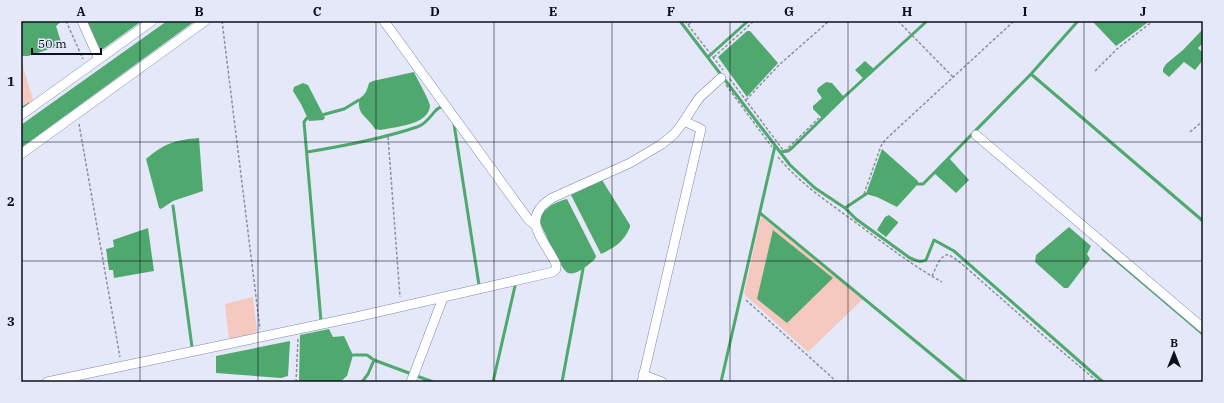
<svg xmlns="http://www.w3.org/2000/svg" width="1224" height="403" font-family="'IBM Plex Serif',serif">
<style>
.green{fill:#f5c9bf}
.water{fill:#4fa96e}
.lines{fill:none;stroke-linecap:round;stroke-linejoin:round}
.stream{stroke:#4fa96e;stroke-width:3}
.street-casing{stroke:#7f88ad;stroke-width:10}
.path{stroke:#8b8f9e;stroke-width:1.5;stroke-dasharray:3 2;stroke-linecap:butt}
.street{stroke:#fff;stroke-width:9}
.grid{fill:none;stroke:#0c101d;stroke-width:1;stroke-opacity:0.55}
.neatline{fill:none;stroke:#0c101d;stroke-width:1.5}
.grid-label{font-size:13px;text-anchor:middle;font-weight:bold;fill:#0c101d}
</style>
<rect width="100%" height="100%" fill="#e4e8f8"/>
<path class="green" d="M21,60L33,100L21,107Z
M761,216L863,299L808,352L744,294Z
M253,297L257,333L229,339L225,304Z"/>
<path class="water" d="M21,21H62L56,26L62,45L28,56H22L21,52Z
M87,21H138L139,23L103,49L99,48Z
M167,21H195L21,148V125Z
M1092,21H1146L1147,23L1116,46Z
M1203,29V43L1198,48L1203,53V60L1195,70L1184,62L1169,77L1163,72V69L1166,64L1183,50Z
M747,31H750L778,63L747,97L718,57Z
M865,61L874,69L864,79L855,70Z
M414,72C417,79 430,101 430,106C429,125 394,127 380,130L375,129C368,117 355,114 360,98C366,94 367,90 369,83L373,81Z
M826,82L832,83L844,97L822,118L813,109V106L822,98L817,91L818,88Z
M303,83L308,85L325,118L323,120L309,121L301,104L293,91L294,87Z
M199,138L203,191L173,201L161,209L159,208L146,159C165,143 175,140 199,138Z
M882,149L918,181V184L897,207L877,197L866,194Z
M949,158L969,180L956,193L934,173Z
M602,180L630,225V227C624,242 614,248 601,254L571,195Z
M567,199L596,256L595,259C589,264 577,276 568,273C560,269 545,232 540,223C540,209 555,202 567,199Z
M889,215L898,222V223L886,237L877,230L885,217Z
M1069,227L1091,246L1087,254L1090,259L1068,288H1064L1035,262L1036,255Z
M148,228L154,271L114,278L113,270H109L106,249L114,247L113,240Z
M773,230L833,278L787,323L757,299Z
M329,329L333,337L344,336L353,355L347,376L340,382H299L300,335Z
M290,341L288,376L281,378L216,373V356Z"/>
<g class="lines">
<path class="stream" d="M680,21L790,165L815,188L845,208L856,219L910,258C916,260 920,263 926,260L934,240L954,251L1103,382
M708,57L748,21
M1031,74L1203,221
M21,109L29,104
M322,115L344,109L359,100
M307,118L304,122L321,321
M454,124L479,285
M307,152C344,146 381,139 417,127C430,123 434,107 442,107L443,108
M780,152L788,151L793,147L844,97L927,21
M918,184H923L934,173L1031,74L1078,21
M173,206L192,347
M845,208L866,194
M760,213L965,382
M1103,249L1203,334
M353,355H367L374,360L433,382
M362,382L368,374L374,360
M493,382L515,286
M562,382L583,269
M721,382L775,146"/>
<g class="street-casing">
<path id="street" d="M82,21L99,59
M384,21L528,219L535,225
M21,115L152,21
M976,135L1203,328
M21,154L205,21
M643,375L662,382
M47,382L356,317L553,272L556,269V264C544,239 519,219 552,198L630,163L662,144L674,134L682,124L695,104L700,97L721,78
M411,382L443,298
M642,382L701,129L684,121"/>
</g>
<path class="path" d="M66,21L83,59
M222,21L260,329
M685,21L723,70
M898,21L954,78
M688,25L693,21
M714,57L754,21
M1095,71L1117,49L1153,21
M730,79L783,150H786L819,118
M726,85L772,147
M746,100L779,65L829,21
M79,124L120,357
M1190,132L1203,121
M388,137L400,297
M778,157C801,185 831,204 859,225C886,245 913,266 942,282
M864,194L881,146L885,140L1014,21
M932,276C935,271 940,253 949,255C953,257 958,261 962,264L1046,338L1098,382
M746,300L837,382
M296,382L298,339"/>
<use href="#street" class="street"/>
</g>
<path class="grid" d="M140,21V382M258,21V382M376,21V382M494,21V382M612,21V382M730,21V382M848,21V382M966,21V382M1084,21V382M21,142H1203M21,261H1203"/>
<rect width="1224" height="403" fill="none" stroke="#e4e8f8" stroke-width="44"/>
<g transform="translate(1174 353)" stroke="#e4e8f8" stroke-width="3" paint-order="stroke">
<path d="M0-3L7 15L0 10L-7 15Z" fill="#0c101d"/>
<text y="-6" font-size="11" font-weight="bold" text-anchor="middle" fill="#0c101d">B</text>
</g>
<path d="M32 48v6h69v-6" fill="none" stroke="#0c101d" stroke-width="2"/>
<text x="38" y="48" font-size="12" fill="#0c101d" stroke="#e4e8f8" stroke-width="3" paint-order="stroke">50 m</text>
<rect x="22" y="22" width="1180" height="359" class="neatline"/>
<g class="grid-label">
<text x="81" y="16">A</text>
<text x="199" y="16">B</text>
<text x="317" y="16">C</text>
<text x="435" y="16">D</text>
<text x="553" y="16">E</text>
<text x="671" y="16">F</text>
<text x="789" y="16">G</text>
<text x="907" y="16">H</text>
<text x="1025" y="16">I</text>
<text x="1143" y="16">J</text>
<text x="11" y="86">1</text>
<text x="11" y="206">2</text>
<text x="11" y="326">3</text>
</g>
</svg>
